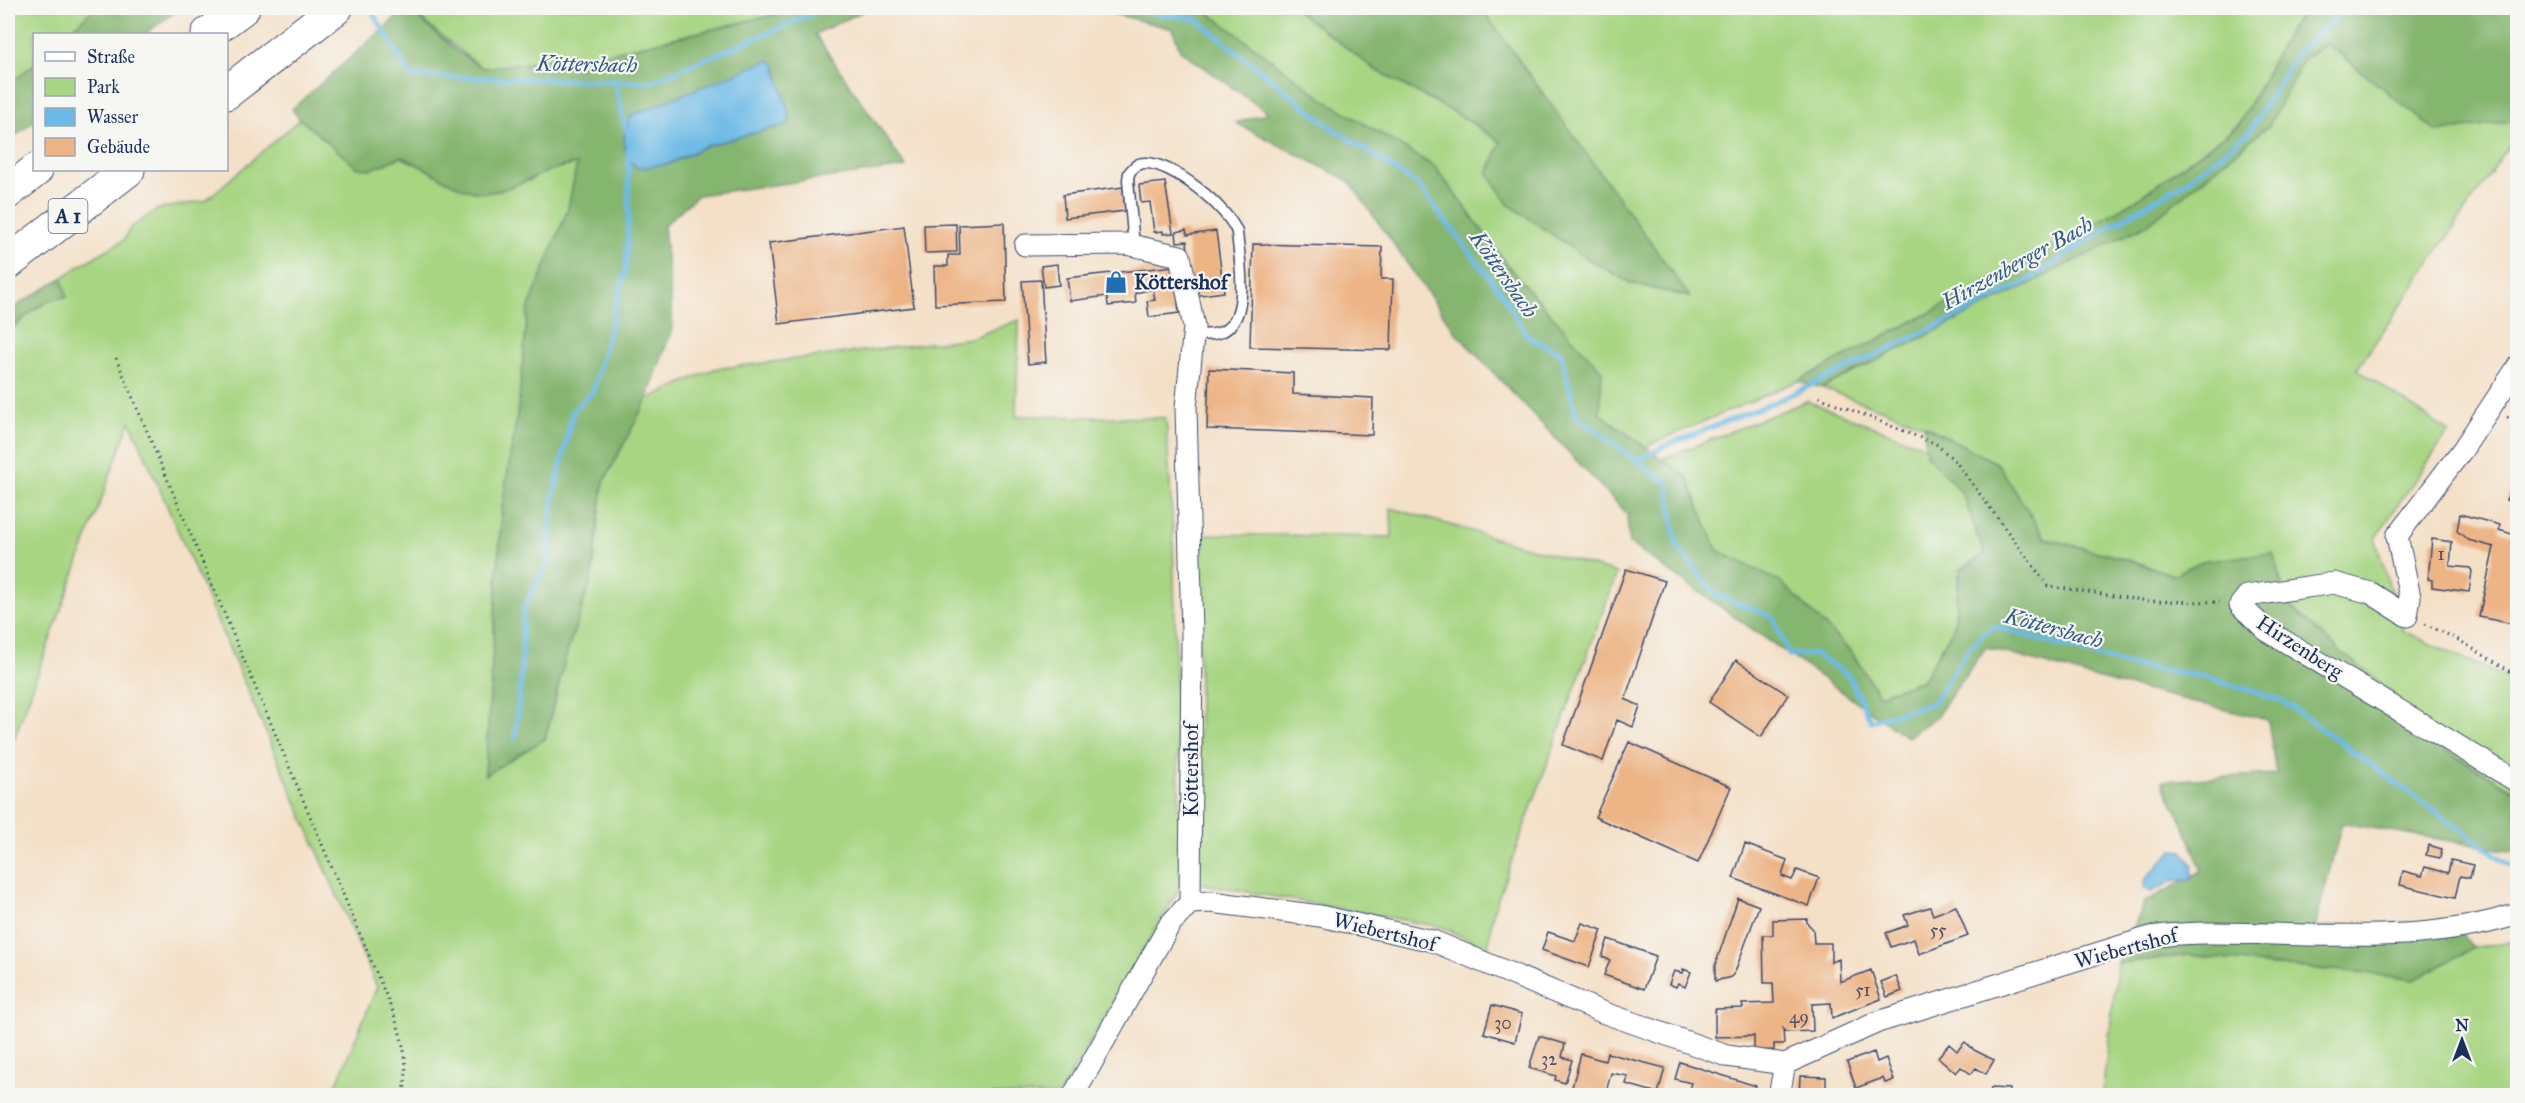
<svg xmlns="http://www.w3.org/2000/svg" width="2525" height="1103" font-family="'IM FELL Great Primer',serif">
<style>
.green{fill:#a7d582;stroke:#618270;stroke-width:1.5}
.forest{fill:#85b670;stroke:#507267;stroke-width:1.5;fill-rule:evenodd}
.water{fill:#6cbae6;stroke:#4474a2;stroke-width:1.5}
.lines{fill:none;stroke-linecap:round;stroke-linejoin:round}
.stream{stroke:#6cbae6;stroke-width:5}
.building{fill:#edb485}
.lane-casing{stroke:#3c4a6e;stroke-width:13}
.street-casing{stroke:#3c4a6e;stroke-width:23}
.highway-casing{stroke:#3c4a6e;stroke-width:35}
.path{stroke:#3c4a6e;stroke-width:3;stroke-dasharray:1.5 4.5;stroke-linecap:butt}
.lane{stroke:#fff;stroke-width:10}
.street{stroke:#fff;stroke-width:21}
.highway{stroke:#fff;stroke-width:33}
.labels{text-anchor:middle;dominant-baseline:central;stroke-width:4.5;stroke-linejoin:round;paint-order:stroke}
.number-label{font-size:18px;fill:#505068}
.shield{fill:#f6f6f2;stroke:#5d6b8a;stroke-width:1.5}
.shield-label{font-size:20px;font-weight:bold;fill:#1b2f5e}
.poi-label{font-size:21px;font-weight:bold;fill:#1b2f5e;stroke:#f6f6f2;text-anchor:start}
.street-label{font-size:21px;fill:#1b2f5e;stroke:#f6f6f2}
.water-label{font-size:22px;font-style:italic;fill:#335987;stroke:#f6f6f2}
</style>
<rect width="100%" height="100%" fill="#f6f6f2"/>
<filter id="ink" filterUnits="userSpaceOnUse"><feTurbulence type="fractalNoise" baseFrequency=".0167" numOctaves="2"/><feDisplacementMap in="SourceGraphic" scale="12" xChannelSelector="R" yChannelSelector="G"/><feConvolveMatrix kernelMatrix="1 2 1 2 8 2 1 2 1" color-interpolation-filters="sRGB"/></filter>
<filter id="wash" filterUnits="userSpaceOnUse"><feTurbulence type="fractalNoise" baseFrequency=".008" numOctaves="4" result="noise"/><feDisplacementMap in="SourceGraphic" scale="24" xChannelSelector="R" yChannelSelector="G"/><feGaussianBlur stdDeviation="1.35" result="paint"/><feColorMatrix in="noise" values="0 0 0 0 0 0 0 0 0 0 0 0 0 0 0 0 0 1.4 0 .05"/><feComposite in="paint" operator="in"/></filter>
<g filter="url(#wash)">
<rect width="100%" height="100%" fill="#f4e0c7"/>
<path class="green" d="M8,8H95L66,34H34V64L8,86Z
M407,8H803L606,54L482,68Z
M1202,8H1294L1376,70L1466,119L1501,142L1488,173L1508,204L1591,261L1631,283L1689,297L1481,8H2306L2289,30L2239,124L2133,202L1976,289L1798,381L1645,447L1600,413L1512,271L1435,167L1325,100Z
M2328,44L2437,132L2517,120V135L2357,369L2449,432L2375,538L2403,631L2517,683V792L2426,739L2391,692L2340,651L2287,604L2273,553L2202,561L2173,575L2133,561L2045,538L1998,464L1924,425L1822,388L2148,224L2269,125L2305,57Z
M300,119L358,168L386,164L396,157H401L474,192H491L530,180L544,171L577,164L568,209L528,310L518,410L502,507L485,774L567,652L592,577L603,484L647,399L714,369L971,338L1019,320L1016,416L1166,418L1173,533L1181,886L1059,1095H332L377,987L130,421L8,755V332C26,317 42,299 66,297L62,278L81,265L124,240L130,228L158,209L205,201Z
M1807,401L1926,447V454L1962,493L1985,554L1960,570L1954,627L1923,680L1879,695L1852,653L1782,583L1717,550L1687,477L1662,459Z
M1391,508L1617,573L1493,912L1488,949L1442,927L1199,883V534L1392,537Z
M2517,940V1095L2102,1096L2118,963L2190,955L2289,967L2360,972L2414,980L2473,948Z"/>
<path class="forest" d="M95,8H180L145,34H66Z
M407,8L458,52L483,68L606,54L803,8H870L815,34L906,167L698,195L664,225L673,326L647,399L603,484L592,577L567,652L545,739L485,775L502,507L518,410L528,310L568,209L577,164C544,166 502,201 471,191C446,184 426,166 401,157L372,169L358,168L300,119L292,109ZM790,118L787,124L706,146L668,164L624,129Z
M1091,8H1202L1325,100L1435,167L1512,271L1602,371L1600,414L1687,477L1717,550L1782,583L1852,653L1879,695L1923,680L1954,627L1960,570L1985,554L1962,493L1926,454L1924,425L1998,464L2045,538L2133,561L2173,575L2202,561L2273,553L2287,604L2340,651L2391,692L2426,739L2517,792V852L2342,823L2315,927L2453,921L2473,948L2414,980L2360,972L2289,967L2190,955L2118,963L2145,902L2202,871L2186,830L2162,781L2276,774L2268,720L2087,676L1986,647L1936,717L1907,737L1629,543L1627,514L1457,334L1349,181L1236,123L1268,113L1180,50L1173,29Z
M1294,8H1481L1690,297L1631,283L1591,261L1508,204L1488,173L1501,142L1466,119L1376,70Z
M2306,8H2517V120L2437,132L2327,44L2305,57L2269,125L2148,224L1822,388L1798,381L1976,289L2133,202L2239,125L2289,30Z
M34,64V121L8,142V86Z
M62,278L67,297C41,299 26,317 8,332V311Z"/>
<path class="water" d="M769,60L775,64L790,118L787,124L706,146L668,164L638,168C619,155 622,134 632,115Z
M2173,850L2183,851L2193,866L2191,880H2175L2151,892L2144,888L2146,878Z"/>
<g class="lines">
<path class="stream" d="M370,8L411,76L650,82L827,8
M1120,8L1196,19L1331,127L1418,185L1503,295L1528,337L1561,353L1576,416L1668,484L1676,545L1716,595L1773,617L1789,655L1814,654L1848,675L1871,721L1933,703L1968,649L1993,626L2125,664L2206,677L2283,701L2518,871
M615,81L626,131
M1638,460L1667,445L1777,401L1963,314L2024,283L2111,226L2187,181L2249,132L2299,50L2348,8
M515,738L521,676L523,609L547,565L552,505L573,411L593,392L626,267L629,199L628,152"/>
</g>
<g id="blocks">
<path class="building" d="M1165,182L1173,233L1163,234V231L1154,232L1150,202L1141,203L1139,185Z
M1123,187L1125,211L1065,218L1063,195Z
M1004,223L1006,302L935,305L934,266H948V255H960L959,225Z
M956,224L957,252L925,253L924,225Z
M904,226L914,307L779,324L769,243Z
M1186,230L1187,235L1216,231L1224,292L1193,296L1187,241L1177,242L1176,232Z
M1253,244L1382,247L1381,279H1393L1391,350L1250,347Z
M1057,264L1059,285L1044,287L1041,266Z
M1174,266L1179,313L1149,317L1147,301L1155,300L1153,289L1135,293L1136,303L1108,306L1107,296L1070,301L1067,278Z
M1041,280L1046,362L1028,364L1022,281Z
M1209,369L1293,373V394L1373,398L1372,435L1207,429Z
M2518,475V506L2506,500Z
M2460,514L2500,525L2499,530L2518,536V625L2479,617L2494,547L2468,540L2457,531Z
M2432,539L2452,542L2450,566L2470,568L2472,571L2469,592L2432,587V580L2428,579Z
M1626,569L1665,581L1625,699L1640,706L1633,727L1617,720L1603,761L1563,745Z
M1736,660L1788,695L1761,737L1709,702Z
M1629,742L1731,787L1698,863L1595,817Z
M1745,844L1787,860L1782,876L1792,880L1797,870L1819,878L1809,906L1733,878Z
M2428,845L2442,849L2440,858L2426,855Z
M2451,860L2473,865L2470,878L2460,876L2455,898L2400,885L2403,871L2422,876L2425,867L2448,873Z
M1738,898L1759,906L1735,972L1731,977L1715,981V966Z
M1956,906L1968,936L1919,954L1914,939L1891,947L1886,933L1908,925L1904,915L1930,907L1933,915Z
M1807,919V923L1813,929L1814,943H1831V962L1839,959L1840,982L1871,970L1881,999L1832,1018L1831,1003L1812,1004L1813,1031L1785,1032L1783,1029L1784,1044H1774V1050L1754,1051V1036L1715,1037V1009L1743,1008L1742,1004L1774,1003L1773,983H1764L1763,935H1773V920Z
M1582,923L1602,930L1589,967L1542,950L1548,932L1575,941Z
M1608,939L1656,956L1644,989L1604,975L1610,960L1602,957Z
M1683,969L1691,972L1685,987L1678,983L1676,987L1669,984L1674,971L1682,973Z
M1896,976L1902,991L1887,997L1881,982Z
M1492,1005L1522,1014L1515,1042L1484,1033Z
M1539,1036L1565,1044L1562,1057L1572,1060L1565,1083L1555,1080L1556,1076L1529,1068Z
M1965,1042L1974,1050L1994,1060L1986,1074L1976,1068L1971,1074L1961,1067L1956,1073L1938,1057L1949,1044L1957,1051Z
M1874,1052L1877,1062L1886,1058L1894,1080L1885,1083L1883,1078L1856,1088L1847,1062Z
M1607,1053L1665,1068L1658,1093L1626,1084L1628,1076L1611,1073L1605,1096H1588L1589,1092L1572,1087L1581,1054L1605,1061Z
M1680,1062L1756,1086L1754,1096H1687L1691,1083L1675,1079Z
M1800,1076L1826,1077V1096H1799Z
M1991,1088L2010,1089L2009,1096H1990Z"/>
</g>
</g>
<g filter="url(#ink)">
<use href="#blocks" fill-opacity="0" stroke="#3c4a6e" stroke-width="1.5"/>
<g class="lines">
<g class="lane-casing">
<path id="lane" d="M1134,246L1128,180L1129,173C1133,168 1137,163 1144,163C1171,161 1228,208 1237,232C1239,259 1252,320 1221,332C1213,336 1201,334 1193,335"/>
</g>
<g class="street-casing">
<path id="street" d="M1025,245L1126,244L1180,256L1194,327L1186,408L1192,633L1190,903
M2518,366L2463,449L2397,536L2410,597L2407,616L2371,593L2334,583L2247,596L2240,605L2266,630L2518,782
M1073,1096L1170,924L1190,903L1211,902L1320,916L1433,941L1602,1012L1727,1056L1785,1064L1878,1022L2150,937C2191,931 2231,933 2273,934C2356,936 2437,940 2518,914
M1779,1096L1785,1064"/>
</g>
<g class="highway-casing">
<path id="highway" d="M208,34L243,8
M226,93L336,8
M8,192L36,170
M8,263L128,170"/>
</g>
<path class="path" d="M116,358L393,1012C403,1040 410,1065 403,1096
M1819,397L1936,444L1956,462L2048,586L2149,601L2220,602
M2507,417L2518,423
M2425,624L2457,639L2518,676"/>
<use href="#lane" class="lane"/>
<use href="#street" class="street"/>
<use href="#highway" class="highway"/>
</g>
</g>
<defs>
<g id="shop-bare" transform="scale(1.8)"><path d="M-5-2.5h2.3a2.7 3.5 0 0 1 5.4 0H5L5.5 6h-11ZM-1.5-2.5h3a1.5 2.3 0 0 0-3 0Z" fill="#1f6fb2" stroke="#f6f6f2" stroke-width="2.5" paint-order="stroke"/></g>
</defs>
<g fill-rule="evenodd">
<use href="#shop-bare" x="1116" y="282"/>
</g>
<g class="labels">
<g class="number-label">
<text x="2441" y="554">1</text>
<text x="1938" y="930">55</text>
<text x="1863" y="990">51</text>
<text x="1799" y="1017">49</text>
<text x="1503" y="1023">30</text>
<text x="1549" y="1059">32</text>
</g>
<rect class="shield" x="48.5" y="199" width="39" height="34" rx="4.5"/>
<g class="shield-label">
<text x="68" y="216">A 1</text>
</g>
<g class="poi-label">
<text x="1134" y="282">Köttershof</text>
</g>
<g class="street-label">
<text transform="translate(2300 647) rotate(33)">Hirzenberg</text>
<text transform="translate(1191 770) rotate(-90)">Köttershof</text>
<text transform="translate(1385 932) rotate(14)">Wiebertshof</text>
<text transform="translate(2126 948) rotate(-15)">Wiebertshof</text>
</g>
<g class="water-label">
<text transform="translate(587 64) rotate(1)">Köttersbach</text>
<text transform="translate(2017 263) rotate(-29)">Hirzenberger Bach</text>
<text transform="translate(1504 274) rotate(55)">Köttersbach</text>
<text transform="translate(2054 628) rotate(15)">Köttersbach</text>
</g>
</g>
<rect width="2525" height="1103" fill="none" stroke="#f6f6f2" stroke-width="30"/>
<rect x="33" y="33" width="195" height="138" fill="#f6f6f2" stroke="#9ea6b7" stroke-width="1.5"/>
<rect x="45" y="52" width="30" height="9" fill="#ffffff" stroke="#9ea6b7" stroke-width="1.5"/>
<text x="87" y="63" font-size="18" fill="#1b2f5e">Straße</text>
<rect x="45" y="78" width="30" height="18" fill="#a7d582" stroke="#9ea6b7" stroke-width="1.5"/>
<text x="87" y="93" font-size="18" fill="#1b2f5e">Park</text>
<rect x="45" y="108" width="30" height="18" fill="#6cbae6" stroke="#9ea6b7" stroke-width="1.5"/>
<text x="87" y="123" font-size="18" fill="#1b2f5e">Wasser</text>
<rect x="45" y="138" width="30" height="18" fill="#edb485" stroke="#9ea6b7" stroke-width="1.5"/>
<text x="87" y="153" font-size="18" fill="#1b2f5e">Gebäude</text>
<g transform="translate(2462 1040)" stroke="#f6f6f2" stroke-width="4.5" paint-order="stroke">
<path d="M0-4.5L10 22L0 15L-10 22Z" fill="#1b2f5e"/>
<text y="-9" font-size="16" font-weight="bold" text-anchor="middle" fill="#1b2f5e">N</text>
</g>
</svg>
